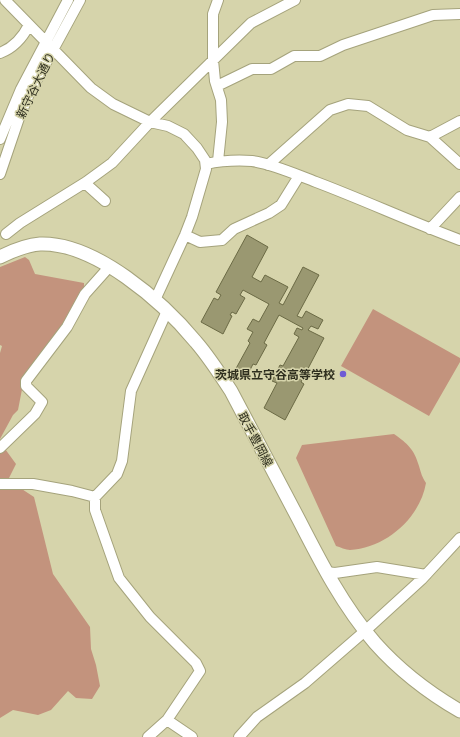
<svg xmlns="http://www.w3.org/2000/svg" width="460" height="737" font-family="'Playfair Display','Noto Sans JP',serif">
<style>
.green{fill:#c3937d}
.building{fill:#9a9871;stroke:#6b6a45}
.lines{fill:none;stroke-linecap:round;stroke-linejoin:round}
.minor-casing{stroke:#a5a37c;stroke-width:12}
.major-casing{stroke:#a5a37c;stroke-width:15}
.minor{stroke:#fff;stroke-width:10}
.major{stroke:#fff;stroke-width:13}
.poi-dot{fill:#6e5bd5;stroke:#d6d4ab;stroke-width:1.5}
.labels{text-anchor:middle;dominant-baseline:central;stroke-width:3;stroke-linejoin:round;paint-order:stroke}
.street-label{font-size:12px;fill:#2e2e1e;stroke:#d6d4ab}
.poi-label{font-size:12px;font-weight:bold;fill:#2e2e1e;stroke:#d6d4ab;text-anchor:end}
</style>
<rect width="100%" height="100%" fill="#d6d4ab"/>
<path class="green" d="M25,257L29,260L35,274L84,283V288L62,325L24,379L18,410L13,415L0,439V353L2,346L0,345V267Z
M373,309L460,358V362L429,416L341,366Z
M394,434C408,444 414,449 419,466C421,473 422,477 426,483C420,518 386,548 350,550C346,550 340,547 336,546L296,458L302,445Z
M0,442L16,464L8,480L34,497L53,574L90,627L91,649L96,665L100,686L92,699L76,698L68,691L51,710L38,715L13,710L0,718Z"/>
<path class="building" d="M247,235L268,247L252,277L261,282L265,275L288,287L279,303L283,305L303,267L319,275L297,316L302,318L306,311L323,320L318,329L311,326L308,330L324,338L301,382L304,384L285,420L264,408L277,383L272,381L280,365L283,366L299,337L294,334L297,328L302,330L303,328L279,315L264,343L267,345L256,365L253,364L245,380L233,374L250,343L248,341L253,332L247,329L253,319L259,322L269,304L243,290L240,295L245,298L236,314L232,312L230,315L232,316L223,334L201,322L214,298L218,300L221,295L216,292Z"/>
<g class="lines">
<g class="minor-casing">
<path id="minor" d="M5,0L91,88L113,104L150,122L168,126L184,134L197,148L205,160L206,169L192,217L185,235L155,300
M0,53C13,48 23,37 29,25
M217,86L252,69H271L294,56H320L343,45L433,15L460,14
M430,137L460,121
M0,139L21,89L68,0
M218,161L222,122L221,100L215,81L213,60V14L218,0
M206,164C220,161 237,160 252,161C273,164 295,174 316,182C364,200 411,222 460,240
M268,165L330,110L348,104L368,106L407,130L430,137L460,164
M0,174L19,118L29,94L80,0
M85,183L105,201
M430,229L460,197
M6,234L20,223L86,182L112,163L150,122L251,23L295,0
M185,235L200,242L222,240L234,229L269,213L281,205L299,176
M0,448L35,414L42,402L26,386V381L67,327L85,294L110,266
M0,484H33L72,491L95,497
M326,572L335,573L377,567L426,575
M167,720L192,737
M148,737L167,720L200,671L196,663L150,617L119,578L95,510V497L117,474L122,461L131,391L167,311
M239,737L257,717L305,683L365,631L422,579L460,538"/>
</g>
<g class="major-casing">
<path id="major" d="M0,257C12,251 27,245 40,244C95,242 163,302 196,342C209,357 220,374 231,391C254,434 276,477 299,520C321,563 343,606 375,643C399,670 429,693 460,711"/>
</g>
<use href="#minor" class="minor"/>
<use href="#major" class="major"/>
</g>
<circle class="poi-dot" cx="343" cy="374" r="4"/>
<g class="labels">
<g class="street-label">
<text transform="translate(35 85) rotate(-64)">新守谷大通り</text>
<text transform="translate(256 439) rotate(62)">取手豊岡線</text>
</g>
<g class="poi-label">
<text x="335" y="374">茨城県立守谷高等学校</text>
</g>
</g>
</svg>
